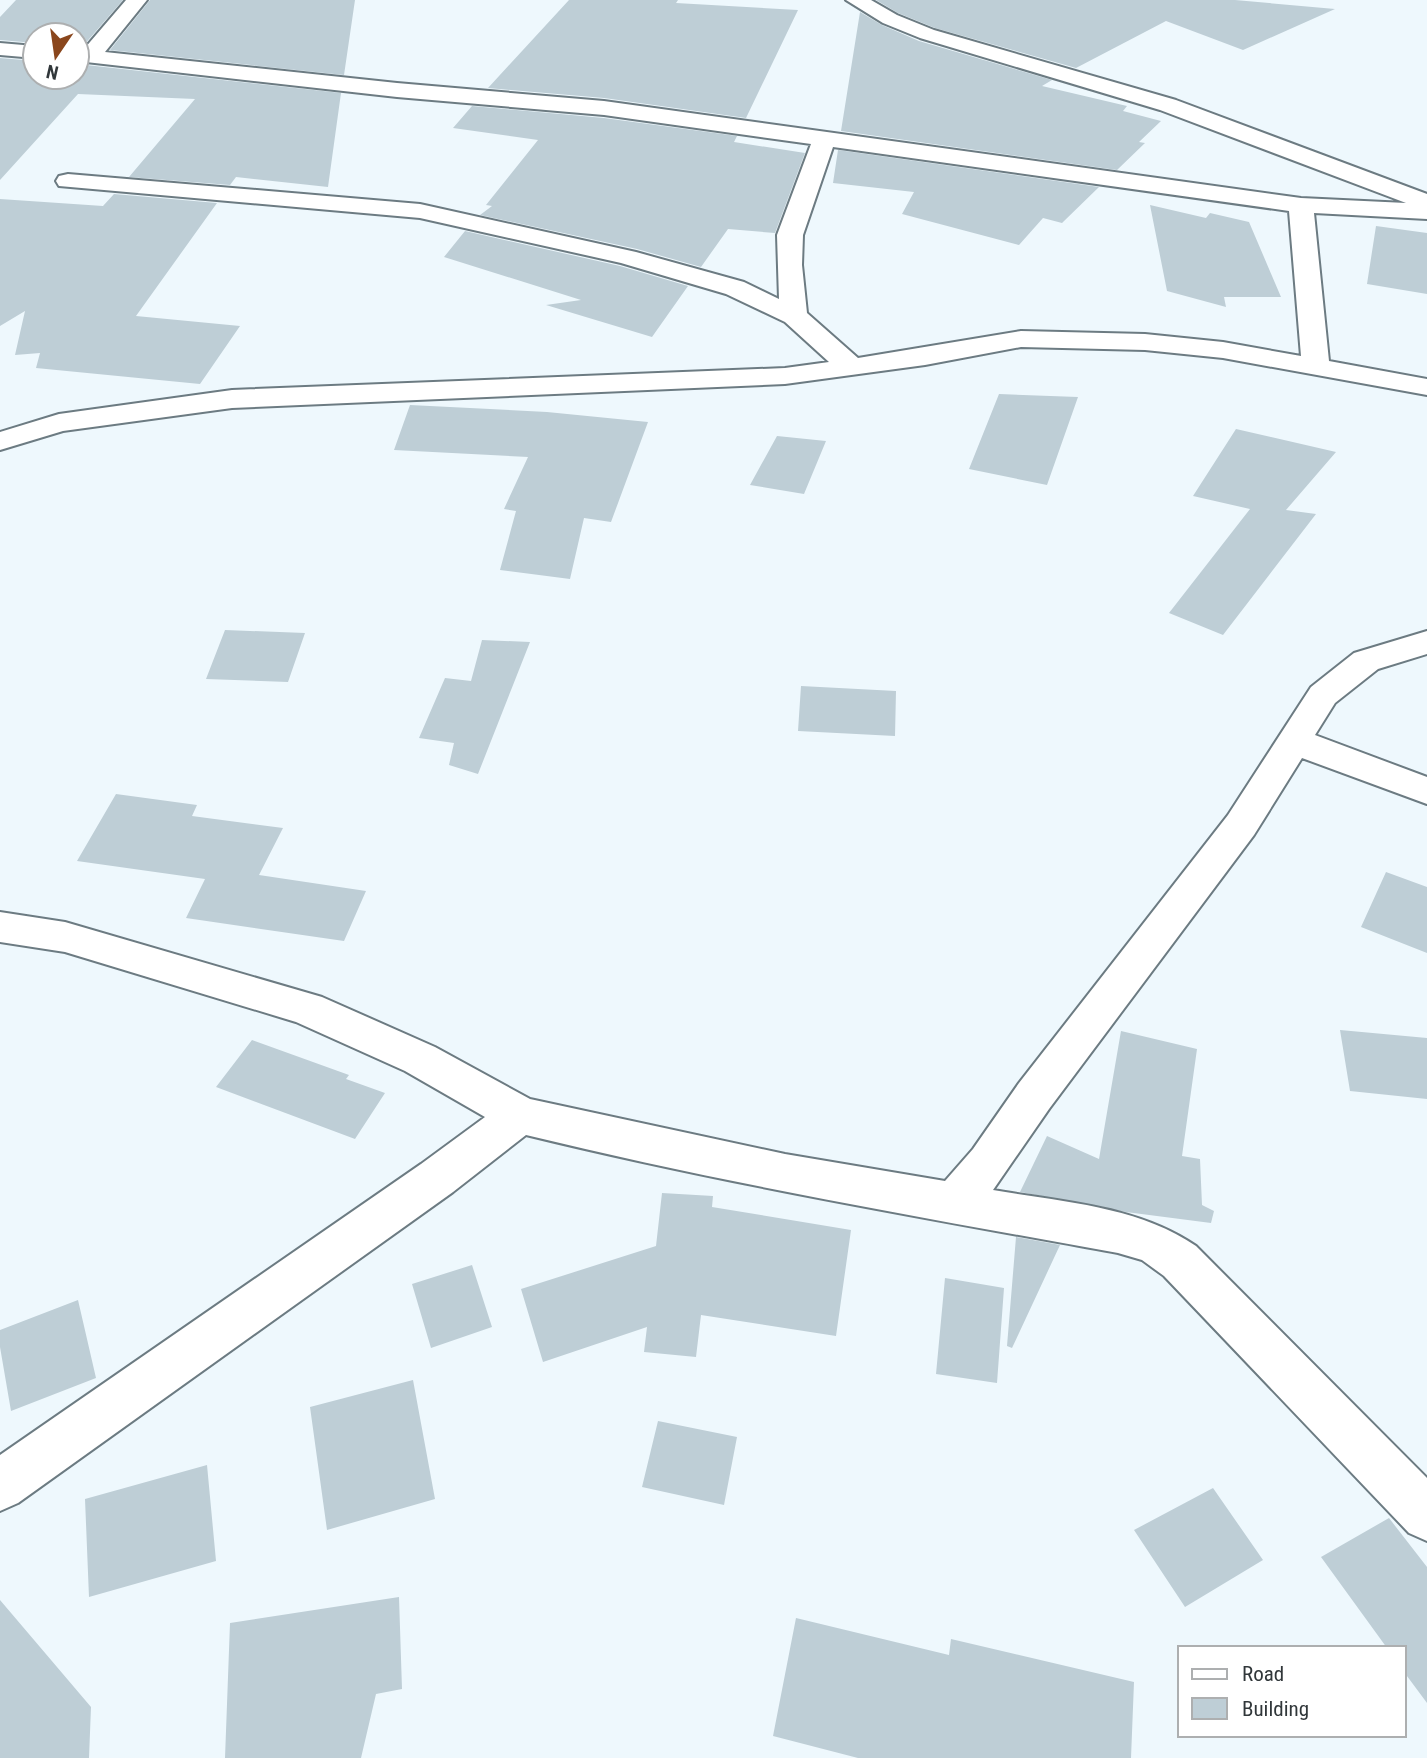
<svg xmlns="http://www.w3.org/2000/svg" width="1427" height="1758" font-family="'Roboto Condensed',sans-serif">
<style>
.building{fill:#beced6}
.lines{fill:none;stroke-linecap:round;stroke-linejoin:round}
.street-casing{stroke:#6c7b82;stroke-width:4}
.street{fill:#fff;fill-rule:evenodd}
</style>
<rect width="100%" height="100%" fill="#eef8fd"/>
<path class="building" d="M16,0H123L83,46H77V35H35V43L0,40V17Z
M150,0H355L344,75L110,50Z
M569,0H678L676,3L798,10L746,118L604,98L488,88Z
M876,0H1235L1335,9L1243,50L1166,21L1076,68L935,28L898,13Z
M860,12L882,25L919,41L1052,80L1042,86L1127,106L1123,111L1161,121L1139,142L1145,143L1117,170L841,131Z
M0,58L35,61V77H77V64L341,93L328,187L236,177L230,185L129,177L195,99L78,94L0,180Z
M472,106L604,118L737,136L734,142L805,153L775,233L728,229L701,267L637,249L480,215L492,206L486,205L538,140L453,128Z
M838,150L1099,187L1062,223L1043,218L1019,245L902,214L914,192L833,183Z
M114,194L217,203L136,316L240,326L200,384L36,368L40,353L15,355L25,311L0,326V199L103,206Z
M1150,205L1206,218L1210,213L1249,222L1281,297H1224L1226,307L1167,291Z
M1376,226L1427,233V294L1367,284Z
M465,231L620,266L688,286L652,337L546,305L581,300L444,257Z
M999,394L1078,397L1047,485L969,469Z
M410,405L547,412L648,422L611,522L584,518L570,579L500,570L516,511L504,509L528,457L394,450Z
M1236,429L1336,452L1286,510L1316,514L1223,635L1169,613L1250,509L1193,496Z
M777,436L826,441L804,494L750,485Z
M225,630L305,633L288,682L206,679Z
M482,640L530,642L478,774L449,765L454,743L419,738L445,678L471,681Z
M801,686L896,691L895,736L798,731Z
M116,794L197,805L192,816L283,828L259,875L366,891L344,941L186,918L205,879L77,861Z
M1386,872L1427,887V953L1361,927Z
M1340,1030L1427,1038V1099L1350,1091Z
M1121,1031L1197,1049L1182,1156L1200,1159L1202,1205L1214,1211L1211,1223L1126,1212L1020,1192L1047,1136L1099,1159Z
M252,1040L349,1075L346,1079L385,1093L355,1139L216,1087Z
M662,1193L713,1196L712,1207L851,1230L836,1336L701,1315L696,1357L644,1352L647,1327L543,1362L521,1289L656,1246Z
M1016,1237L1060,1245L1012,1348L1007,1346Z
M472,1265L492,1327L431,1348L412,1284Z
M945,1278L1004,1288L997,1383L936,1374Z
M78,1300L96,1378L11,1411L0,1347V1330Z
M413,1380L435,1499L327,1530L310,1407Z
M658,1421L737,1437L724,1505L642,1487Z
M207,1465L216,1561L89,1597L85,1499Z
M1213,1488L1263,1560L1185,1607L1134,1530Z
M1389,1518L1427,1567V1703L1404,1672V1648H1387L1321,1557Z
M399,1597L402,1689L376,1694L361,1758H225L230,1623Z
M0,1600L91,1707L89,1758H0Z
M796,1618L949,1655L951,1639L1134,1682L1131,1758H858L773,1736Z"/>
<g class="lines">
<g class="street-casing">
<path id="street" d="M126,0H147L105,52L397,83L604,101L1301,198L1406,203L1160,110L920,38L883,23L846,0H871L897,15L934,30L1176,100L1427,194V219L1314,213L1329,361L1427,379V395L1223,358L1145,350L1021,347L925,365L785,384L232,408L63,431L0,450V432L59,414L232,390L785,368L829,362L785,322L726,294L621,263L420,218L59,186L56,181L59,176L68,174L420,204L636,252L744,282L779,299L777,235L811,144L604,115L397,97L77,61V49H84ZM833,147L1289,211L1301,356L1223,342L1145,334L1021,331L858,358L807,313L802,265L803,235Z
M0,43L35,46V58L0,55Z
M1427,631V654L1378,669L1335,703L1315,735L1427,777V804L1302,758L1254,835L1049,1109L993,1190C1062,1202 1138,1206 1196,1246L1427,1478V1541L1409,1533L1164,1276L1142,1260L1118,1253C920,1217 722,1183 526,1135L453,1192L18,1503L0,1511V1455L421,1164L485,1117L405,1071L296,1022L65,952L0,942V912L65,922L322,997L435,1047L530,1099L785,1154L945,1181L973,1149L1019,1083L1228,815L1311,687L1354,653Z"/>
</g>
<use href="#street" class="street"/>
</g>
<rect x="1178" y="1646" width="228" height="91" fill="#ffffff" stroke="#adafb0" stroke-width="2"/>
<rect x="1192" y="1669" width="35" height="10" fill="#ffffff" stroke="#adafb0" stroke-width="2"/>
<text x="1242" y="1681" font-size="21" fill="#31373a">Road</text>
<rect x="1192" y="1698" width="35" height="21" fill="#beced6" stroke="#adafb0" stroke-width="2"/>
<text x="1242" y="1716" font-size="21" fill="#31373a">Building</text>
<g transform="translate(56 56) rotate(193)"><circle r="33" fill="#ffffff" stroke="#adafb0" stroke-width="2"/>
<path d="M0-5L12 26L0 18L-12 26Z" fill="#8a461c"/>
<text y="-10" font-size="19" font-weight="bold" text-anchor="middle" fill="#31373a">N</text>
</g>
</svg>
